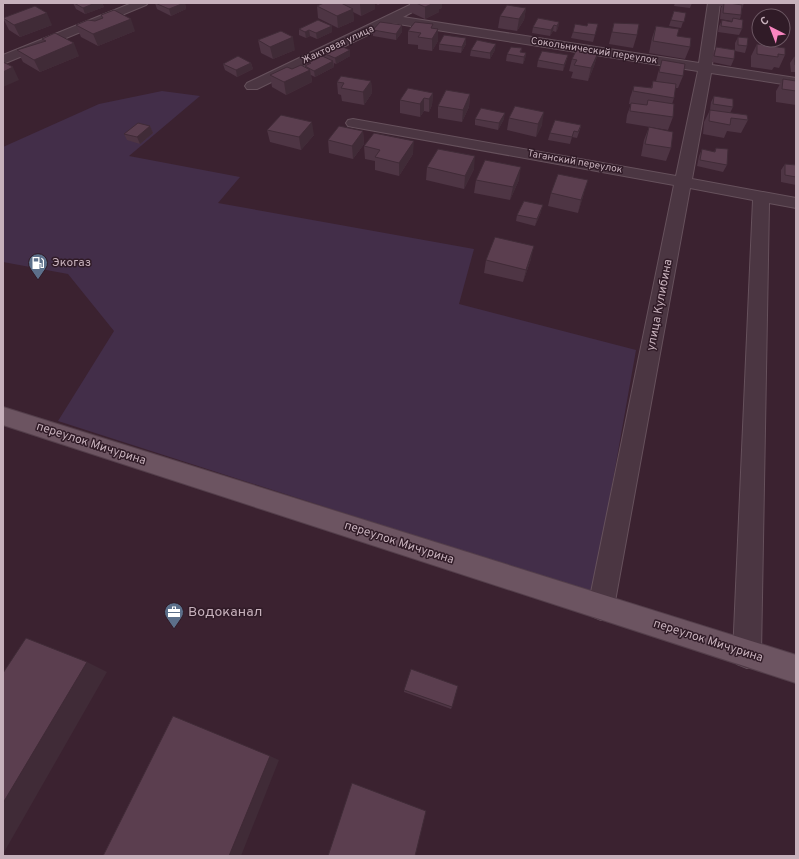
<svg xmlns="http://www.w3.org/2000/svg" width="799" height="859" font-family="Overpass,sans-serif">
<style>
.green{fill:#432e49}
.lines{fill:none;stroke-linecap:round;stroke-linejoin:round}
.minor-casing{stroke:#66515c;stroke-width:2}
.major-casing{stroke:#543f4b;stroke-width:2}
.minor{fill:#4b3642;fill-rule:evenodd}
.major{fill:#6c5461;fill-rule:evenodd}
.wall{fill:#4e3544}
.shaded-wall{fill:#402b37}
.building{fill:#5b3e4f;stroke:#402b37}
.labels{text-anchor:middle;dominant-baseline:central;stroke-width:3;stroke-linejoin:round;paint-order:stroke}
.far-street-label{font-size:10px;fill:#c7b1bc;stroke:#301b27}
.poi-label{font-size:12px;fill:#c7b1bc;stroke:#301b27;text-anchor:start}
.street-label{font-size:12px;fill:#c7b1bc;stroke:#301b27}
.near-poi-label{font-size:14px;fill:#c7b1bc;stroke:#301b27;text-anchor:start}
</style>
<rect width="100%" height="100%" fill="#3b2230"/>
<path class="green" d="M162,91L200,96L129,156L240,177L218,203L474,249L459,304L636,350L593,593L58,421L114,331L68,274L3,262V147L99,104Z"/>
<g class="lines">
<g class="minor-casing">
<path id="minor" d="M132,3H148L146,5L3,64V55Z
M414,3H429L403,17L699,63L708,3H720L712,65L796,78V86L711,73L692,179L796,198V208L769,203L761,654L757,664L747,668L737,664L733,654L753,200L690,188L614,607L610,616L601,620L592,616L588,607L674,185L353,127L348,126L346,123L348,120L353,119L676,176L698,71L392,23L257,89H247L245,86L247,83Z"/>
</g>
<g class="major-casing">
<path id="major" d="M3,407L796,655V683L3,425Z"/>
</g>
<use href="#minor" class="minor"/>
<use href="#major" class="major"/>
</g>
<path class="wall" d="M73,3H102L104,7L85,14L76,9Z
M155,3H185L186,9L171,16L157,9Z
M324,3H382L378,5L375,3V9L361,16L353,12L354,21L338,28L318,18L317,6Z
M410,3H442V8L439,9V12L425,19L410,12Z
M675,3H692L690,8L674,6Z
M720,3H744L742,9L741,15L740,19L742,29L739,35L718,32L719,26L722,20L731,22L732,21L720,19L721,8L722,6H719Z
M526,8L524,20L517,31L498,28L500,16Z
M674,11L686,13L681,28L669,26Z
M101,15L135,31L98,46L81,37L76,25L95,21L103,18Z
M3,18L52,25L20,37L9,30Z
M559,22L558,28L556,32L553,31L550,36L532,33L533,27Z
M614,23L637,35L633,48L609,44Z
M433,24V28L438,29V41L432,51L418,49V45L408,44V31Z
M598,24L593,42L571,38L573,32L587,26Z
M656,26L677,36L690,47L685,59L649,53L652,38Z
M299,29L332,32L317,39L310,36L306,38L299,35Z
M373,30L402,32L396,40L373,36Z
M738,37L747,46L745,53L735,51L734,59L731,66L712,62L713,53L716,47L735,50V43Z
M466,38V44L461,53L439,50V44Z
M42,39L79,56L40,72L23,62L17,50L43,41Z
M258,40L295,50L273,59L261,53Z
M757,44L785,55L779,68L774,67L772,70L751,67V56Z
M522,48L521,52L526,53L525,59L523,64L506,61L507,54Z
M471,50H495L490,59L470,56Z
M323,53L350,56L336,64L334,63V67L315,77L311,75L312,82L286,95L272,87L270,75L292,69L305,67V66L307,65L306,61L324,56Z
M598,53L594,66L588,81L571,78L573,72L569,71L572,59Z
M568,55L566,62L563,71L537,67L538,60Z
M794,57H796V72H791L790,63Z
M662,60L683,76L678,88H675L674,98L672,104L673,117L668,130L626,123L627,115L631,104H629L630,98L634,86L651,88L653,81H656L658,73Z
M251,63L253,69L237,77L225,70L223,64Z
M783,79L796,81V105L776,102V91Z
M371,81L372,93L364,105L342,101L341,95L338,94L337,82Z
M433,93L432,105L429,112L424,111L420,117L400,113V100Z
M470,94L469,107L462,122L438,118V106Z
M714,96L733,107L730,113L748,120L741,133L727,131L724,138L703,134L704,122L710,110L711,102Z
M515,106L542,125L536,137L507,130L509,118Z
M475,119H504L498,130L475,125Z
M150,126L153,133L140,144L127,140L124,134Z
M581,126L577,138L572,137L570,144L548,140L550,133Z
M649,127L671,148L666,161L641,156L644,140Z
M267,130L314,135L301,150L270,142Z
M363,131L364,144L353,159L329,153L328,140Z
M364,146L413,154L399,176L375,170V161L365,159Z
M716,148L727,165L723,172L697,166L699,156L702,149L714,152Z
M785,164L796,165V185L781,182V170Z
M427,167L474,169L464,189L426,180Z
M476,180H519L510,200L474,193Z
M551,193H584L578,213L548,206Z
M541,212L535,226L516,221L517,215Z
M531,259L523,282L484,273L486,260Z
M404,690L452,707L451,709L404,692Z"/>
<path class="shaded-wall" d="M95,3H102L104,7L85,14L83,8Z
M184,3H185L186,9L171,16L169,9Z
M362,3H375V9L361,16L360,4Z
M434,3H442V8L439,9V12L425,19V7Z
M526,8L524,20L517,31L519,19Z
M353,9L354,21L338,28L337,16Z
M47,13L52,25L20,37L14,25Z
M131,19L135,31L98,46L93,34Z
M559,22L558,28L556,32L557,26Z
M402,25V32L396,40V34Z
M554,25L553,31L550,36L551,30Z
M332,26V32L317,39L316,33Z
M438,29V41L432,51V39Z
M309,30L310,36L306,38L305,32Z
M293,37L295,50L273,59L270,47Z
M466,38V44L461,53L462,47Z
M74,43L79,56L40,72L34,60Z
M496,44L495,50L490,59V53Z
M350,50V56L336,64L335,58Z
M526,53L525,59L523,64L524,57Z
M598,53L594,66L588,81L591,68Z
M568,55L566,62L563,71L564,65Z
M333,61L334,67L315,77L314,71Z
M251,63L253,69L237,77L236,70Z
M13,67L19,80L3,87V72Z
M310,70L312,82L286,95L284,82Z
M371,81L372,93L364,105L363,92Z
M433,93L432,105L429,112V99Z
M470,94L469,107L462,122L463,110Z
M424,98V111L420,117V104Z
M544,112L542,125L536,137L538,124Z
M505,113L504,119L498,130L499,123Z
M312,122L314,135L301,150L299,137Z
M150,126L153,133L140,144L137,137Z
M363,131L364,144L353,159L352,146Z
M414,141L413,154L399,176V163Z
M475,156L474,169L464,189L465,176Z
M521,167L519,180L510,200L513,187Z
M588,180L584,193L578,213L581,200Z
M543,205L541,212L535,226L537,219Z
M534,246L531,259L523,282L526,270Z
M87,662L107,672L3,854V803Z
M270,756L279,760L241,856H229Z"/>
<path class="building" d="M74,3H95L83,8Z
M155,3H184L169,9Z
M324,3H341L353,9L337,16L317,6Z
M416,3H434L425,7Z
M724,3H729L742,5L741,15L723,13Z
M507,5L526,8L519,19L500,16Z
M35,6L47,13L14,25L3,18Z
M114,10L131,19L93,34L76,25L88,20L95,21L103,18L101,15Z
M674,11L686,13L684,22L671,20Z
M538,18L559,22L557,26L554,25L551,30L533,27Z
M733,18L743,20L742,29L721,26L722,20L732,22Z
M318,20L332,26L316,33L309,30L305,32L299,29Z
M380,22L402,25L396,34L373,30Z
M415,22L433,24L431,28L438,29L432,39L418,37L421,33L408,31Z
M588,23L598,24L595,35L573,32L575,24L587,26Z
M614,23L639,24L637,35L612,32Z
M656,26L679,29L677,36L691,38L690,47L653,41Z
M281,31L293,37L270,47L258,40Z
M55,33L74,43L34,60L17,50L46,41L42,39Z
M444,35L466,38L462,47L439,44Z
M738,37L748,38L747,46L738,45Z
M477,40L496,44L490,53L471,50Z
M757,44L785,48V55L778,54V57L757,54Z
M335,46L339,48L343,47L350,50L335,58L323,53Z
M511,47L522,48L520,52L526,53L524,57L507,54Z
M716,47L735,50L734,59L714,56Z
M577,49L598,53L591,68L574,65L577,60L572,59Z
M542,51L568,55L564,65L538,60Z
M320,55L333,61L314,71L305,66L311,63L306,61Z
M238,56L251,63L236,70L223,64Z
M794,57H796V65H795Z
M662,60L685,64L683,76L659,72Z
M3,62L13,67L3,72Z
M301,65L310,70L284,82L270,75L287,67L292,69Z
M341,76L371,81L363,92L341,88L344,83L337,82Z
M783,79L796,81V91L782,89Z
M653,81L676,84L674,98L633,91L634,86L652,88Z
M408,88L433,93L429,99L424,98L420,104L400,100Z
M446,90L470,94L463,110L438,106Z
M714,96L733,99V107L713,104Z
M648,100L674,104L673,117L630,111L631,103L647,105Z
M515,106L544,112L538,124L509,118Z
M481,108L505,113L499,123L475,119Z
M710,110L747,115L748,120L731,118L730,125L709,121Z
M281,115L312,122L299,137L267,130Z
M555,120L581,125L578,132L574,131L572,137L550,133Z
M138,123L150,126L137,137L124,134Z
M339,126L363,131L352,146L328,140Z
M649,127L673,132L671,148L645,144Z
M374,133L414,141L399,163L375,157L380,150L364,146Z
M716,148L728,149L727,165L700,160L702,149L715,152Z
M438,149L475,156L465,176L427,167Z
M485,160L521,167L513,187L476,180Z
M785,164L796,165V177L785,175Z
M558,174L588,180L581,200L551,193Z
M524,201L543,205L537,219L517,215Z
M495,237L534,246L526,270L486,260Z
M26,638L87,662L3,803V673Z
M411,669L458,686L452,707L404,690Z
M173,716L270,756L229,856H103Z
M352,783L426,811L415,856H328Z"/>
<defs>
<g id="fuel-pin" transform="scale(1)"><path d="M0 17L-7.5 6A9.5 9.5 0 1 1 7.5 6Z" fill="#5c6f8a" stroke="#301b27"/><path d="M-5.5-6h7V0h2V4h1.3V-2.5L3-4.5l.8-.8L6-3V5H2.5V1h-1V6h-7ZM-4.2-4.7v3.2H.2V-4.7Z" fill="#fff"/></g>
<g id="office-pin" transform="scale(1)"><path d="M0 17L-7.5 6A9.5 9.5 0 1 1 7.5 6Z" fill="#5c6f8a" stroke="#301b27"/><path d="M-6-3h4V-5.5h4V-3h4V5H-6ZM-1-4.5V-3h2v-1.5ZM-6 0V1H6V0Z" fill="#fff"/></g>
</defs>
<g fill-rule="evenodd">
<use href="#fuel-pin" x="38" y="263"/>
<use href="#office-pin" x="174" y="612"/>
</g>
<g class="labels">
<g class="far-street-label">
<text transform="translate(338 45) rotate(-25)">Жактовая улица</text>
<text transform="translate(594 51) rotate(9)">Сокольнический переулок</text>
<text transform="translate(575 162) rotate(10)">Таганский переулок</text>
</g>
<g class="poi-label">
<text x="52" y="263">Экогаз</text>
</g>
<g class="street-label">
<text transform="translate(660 305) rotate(-79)">улица Кулибина</text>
<text transform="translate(91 444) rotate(18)">переулок Мичурина</text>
<text transform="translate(399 543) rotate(18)">переулок Мичурина</text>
<text transform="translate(708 641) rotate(18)">переулок Мичурина</text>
</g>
<g class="near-poi-label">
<text x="188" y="612">Водоканал</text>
</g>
</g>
<rect width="799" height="859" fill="none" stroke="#c7b1bc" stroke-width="8"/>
<g transform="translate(771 28) rotate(318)"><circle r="19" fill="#301b27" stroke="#6c5763"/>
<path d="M0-3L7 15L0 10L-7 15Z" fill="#f985c0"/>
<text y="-6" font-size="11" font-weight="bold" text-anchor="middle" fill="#c7b1bc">С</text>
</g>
</svg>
